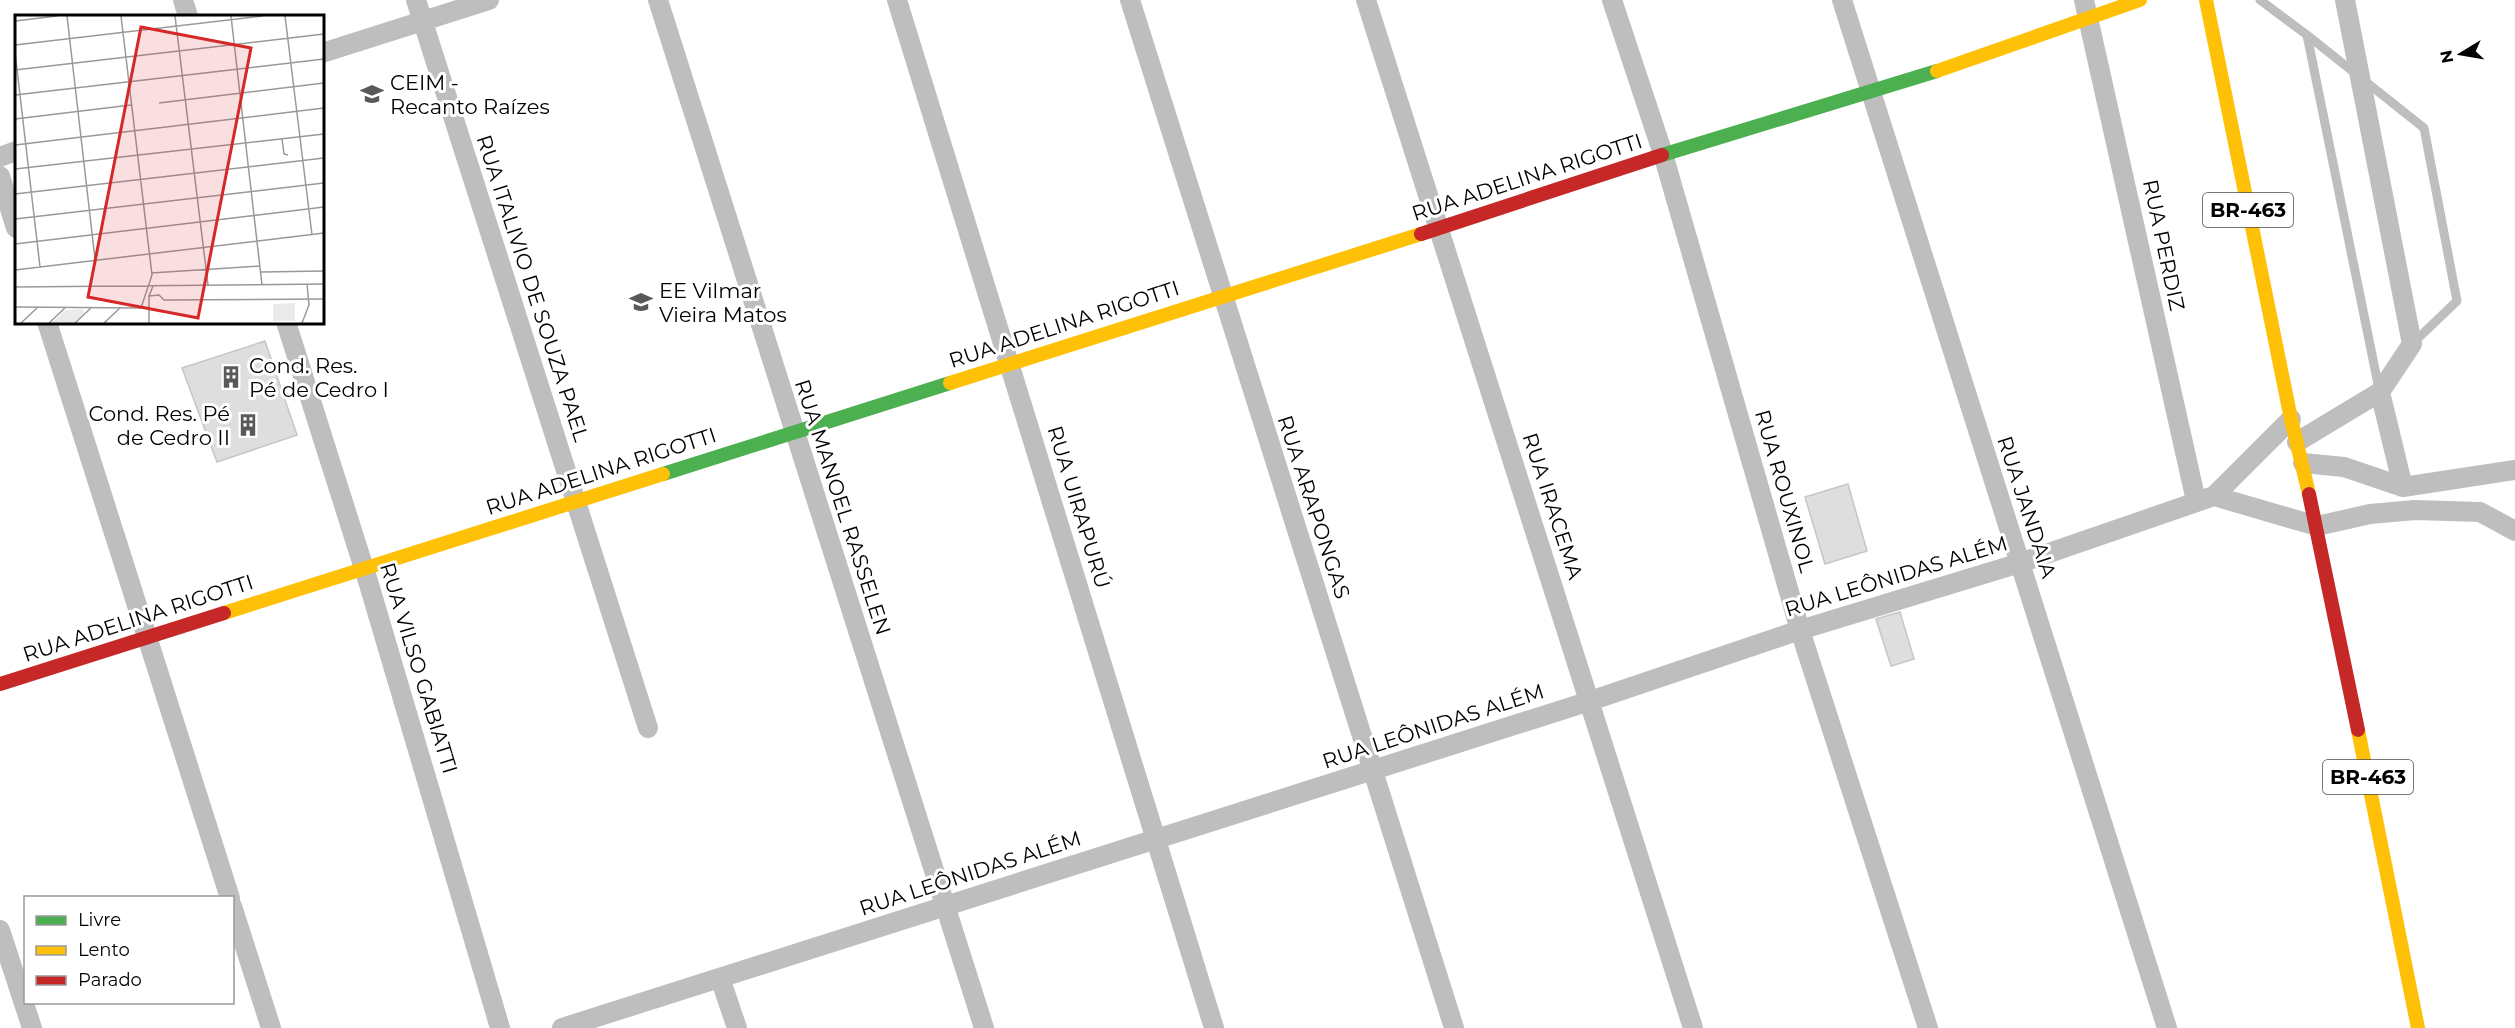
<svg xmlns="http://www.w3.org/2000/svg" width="2515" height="1028" font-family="Montserrat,sans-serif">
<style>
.building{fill:#dedede;stroke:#c6c6c6;stroke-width:1.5}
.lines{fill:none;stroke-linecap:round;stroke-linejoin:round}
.lane{stroke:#bebebe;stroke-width:9}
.street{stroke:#bebebe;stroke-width:20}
.fast{stroke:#4caf50;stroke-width:14}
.slow{stroke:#ffc107;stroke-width:14}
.jam{stroke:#c62828;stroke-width:14}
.labels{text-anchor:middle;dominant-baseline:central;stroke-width:6;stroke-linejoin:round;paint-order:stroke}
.shield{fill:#fff;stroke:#4c4c4c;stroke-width:1.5}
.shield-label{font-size:20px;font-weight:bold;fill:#000}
.poi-label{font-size:21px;fill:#000;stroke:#fff;text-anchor:start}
.street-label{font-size:21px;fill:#000;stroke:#fff}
.inset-road{fill:none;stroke:#999;stroke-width:1.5}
.view{fill:#d62828;fill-opacity:0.15;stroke:#d62828;stroke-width:3}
.inset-edge{fill:none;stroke:#000;stroke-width:3}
</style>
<rect width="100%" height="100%" fill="#fff"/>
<path class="building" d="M265,341L297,435L217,462L182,368Z
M1848,484L1867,551L1825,564L1805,497Z
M1900,612L1914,659L1891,666L1876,619Z"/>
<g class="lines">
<path class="lane" d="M2260,0L2307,35L2379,389
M2307,35L2424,128L2457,301L2412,344"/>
<path class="street" d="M183,0L188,16
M416,0L648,728
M658,0L984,1028
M897,0L1214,1028
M1130,0L1454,1028
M1366,0L1693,1028
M1612,0L1663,154L1800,630L1928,1028
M1842,0L2167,1028
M2084,0L2196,501
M322,53L489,0
M0,157L16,151
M0,176L16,228
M47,322L230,898
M286,322L368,581L500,1028
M2380,392L2403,487
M2297,442L2380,392L2412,344L2345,0
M2303,463L2344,467L2403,487L2515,470
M2214,496L2291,419
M232,906L271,1028
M0,930L32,1028
M720,978L737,1028
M562,1028L1590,701L1800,630L2020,563L2214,496L2317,526L2370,514L2415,510L2480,512L2515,531"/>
<path class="fast" d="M1662,155L1937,71
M663,474L950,383"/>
<path class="slow" d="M2206,0L2291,419L2309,494
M1937,71L2140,0
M950,383L1421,234
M224,613L663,474
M2358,730L2418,1028"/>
<path class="jam" d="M1421,234L1662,155
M2309,494L2358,730
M0,684L224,613"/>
</g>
<defs>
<g id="school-bare" transform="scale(1.8)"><path d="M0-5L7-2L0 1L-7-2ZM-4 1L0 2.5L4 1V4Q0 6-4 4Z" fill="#595959" stroke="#fff" stroke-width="2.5" paint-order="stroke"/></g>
<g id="building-bare" transform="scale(1.8)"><path d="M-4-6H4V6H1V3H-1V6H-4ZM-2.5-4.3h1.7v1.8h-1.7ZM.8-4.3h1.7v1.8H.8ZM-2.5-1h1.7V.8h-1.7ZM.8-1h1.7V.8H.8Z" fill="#595959" stroke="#fff" stroke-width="2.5" paint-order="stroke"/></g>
</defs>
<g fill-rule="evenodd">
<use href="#school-bare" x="372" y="94"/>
<use href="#school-bare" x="641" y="302"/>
<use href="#building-bare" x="231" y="377"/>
<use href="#building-bare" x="248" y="425"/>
</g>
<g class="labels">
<g class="shield">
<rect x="2203" y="193" width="90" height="34" rx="4.5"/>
<rect x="2323" y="760" width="90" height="34" rx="4.5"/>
</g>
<g class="shield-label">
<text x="2248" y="210">BR-463</text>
<text x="2368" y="777">BR-463</text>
</g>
<g class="poi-label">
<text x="390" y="82">CEIM -<tspan x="390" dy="24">Recanto Raízes</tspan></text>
<text x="659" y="290">EE Vilmar<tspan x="659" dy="24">Vieira Matos</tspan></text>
<text x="249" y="365">Cond. Res.<tspan x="249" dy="24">Pé de Cedro I</tspan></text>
<text x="230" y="413" text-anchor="end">Cond. Res. Pé<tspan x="230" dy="24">de Cedro II</tspan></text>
</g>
<g class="street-label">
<text transform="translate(1527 177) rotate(-18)">RUA ADELINA RIGOTTI</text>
<text transform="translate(2164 245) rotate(78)">RUA PERDIZ</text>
<text transform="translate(533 288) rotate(72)">RUA ITALIVIO DE SOUZA PAEL</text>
<text transform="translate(1064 324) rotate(-18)">RUA ADELINA RIGOTTI</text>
<text transform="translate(601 471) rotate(-18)">RUA ADELINA RIGOTTI</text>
<text transform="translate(1785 491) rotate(74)">RUA ROUXINOL</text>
<text transform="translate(1553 506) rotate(72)">RUA IRACEMA</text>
<text transform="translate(843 507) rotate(72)">RUA MANOEL RASSELEN</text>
<text transform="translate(1079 507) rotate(73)">RUA UIRAPURÚ</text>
<text transform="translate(1314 507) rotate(72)">RUA ARAPONGAS</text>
<text transform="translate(2027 507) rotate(72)">RUA JANDAIA</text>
<text transform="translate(1896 576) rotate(-17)">RUA LEÔNIDAS ALÉM</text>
<text transform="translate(138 618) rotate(-18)">RUA ADELINA RIGOTTI</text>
<text transform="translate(419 668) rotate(73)">RUA VILSO GABIATTI</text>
<text transform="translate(1433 726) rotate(-18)">RUA LEÔNIDAS ALÉM</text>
<text transform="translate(970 873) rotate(-18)">RUA LEÔNIDAS ALÉM</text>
</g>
</g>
<g transform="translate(15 15)">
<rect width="309" height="309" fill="#fff"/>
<path d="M280,288V306H258V289ZM67,294L70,297L59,308H36L51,295Z" fill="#ebebeb"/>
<path class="inset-road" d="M52,1L80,244M106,1L137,260L126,293M160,1L193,270M216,1L247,270M270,1L297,220M0,6L42,1M0,30L248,1M0,37L25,252M0,55L309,19M0,80L309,44M144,88L309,68M0,104L116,90M267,124L269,139L273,140M0,130L309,93M0,154L309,119M0,179L309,143M0,204L309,168M0,229L309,192M0,255L309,218M246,257L309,256M136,258L245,251M0,272L309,269M134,281L144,280L149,285L309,284M0,292L126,293M6,308L22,293M34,308L51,292M60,308L76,293M89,308L105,293M134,308V281L138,271M287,308L294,290L292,269"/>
<path class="view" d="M126,12L236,33L183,303L73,282Z"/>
<rect width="309" height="309" class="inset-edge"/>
</g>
<rect x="24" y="896" width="210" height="108" fill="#ffffff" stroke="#999999" stroke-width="1.5"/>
<rect x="36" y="916" width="30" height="9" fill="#4caf50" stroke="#999999" stroke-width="1.5"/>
<text x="78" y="926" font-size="18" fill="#000000">Livre</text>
<rect x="36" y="946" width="30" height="9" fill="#ffc107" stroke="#999999" stroke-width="1.5"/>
<text x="78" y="956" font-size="18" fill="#000000">Lento</text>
<rect x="36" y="976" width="30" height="9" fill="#c62828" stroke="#999999" stroke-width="1.5"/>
<text x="78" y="986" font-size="18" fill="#000000">Parado</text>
<g transform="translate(2461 54) rotate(259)" stroke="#ffffff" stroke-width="4.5" paint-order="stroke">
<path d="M0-4.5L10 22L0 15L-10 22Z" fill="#000000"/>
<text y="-9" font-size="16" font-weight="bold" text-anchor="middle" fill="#000000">N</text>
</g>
</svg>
